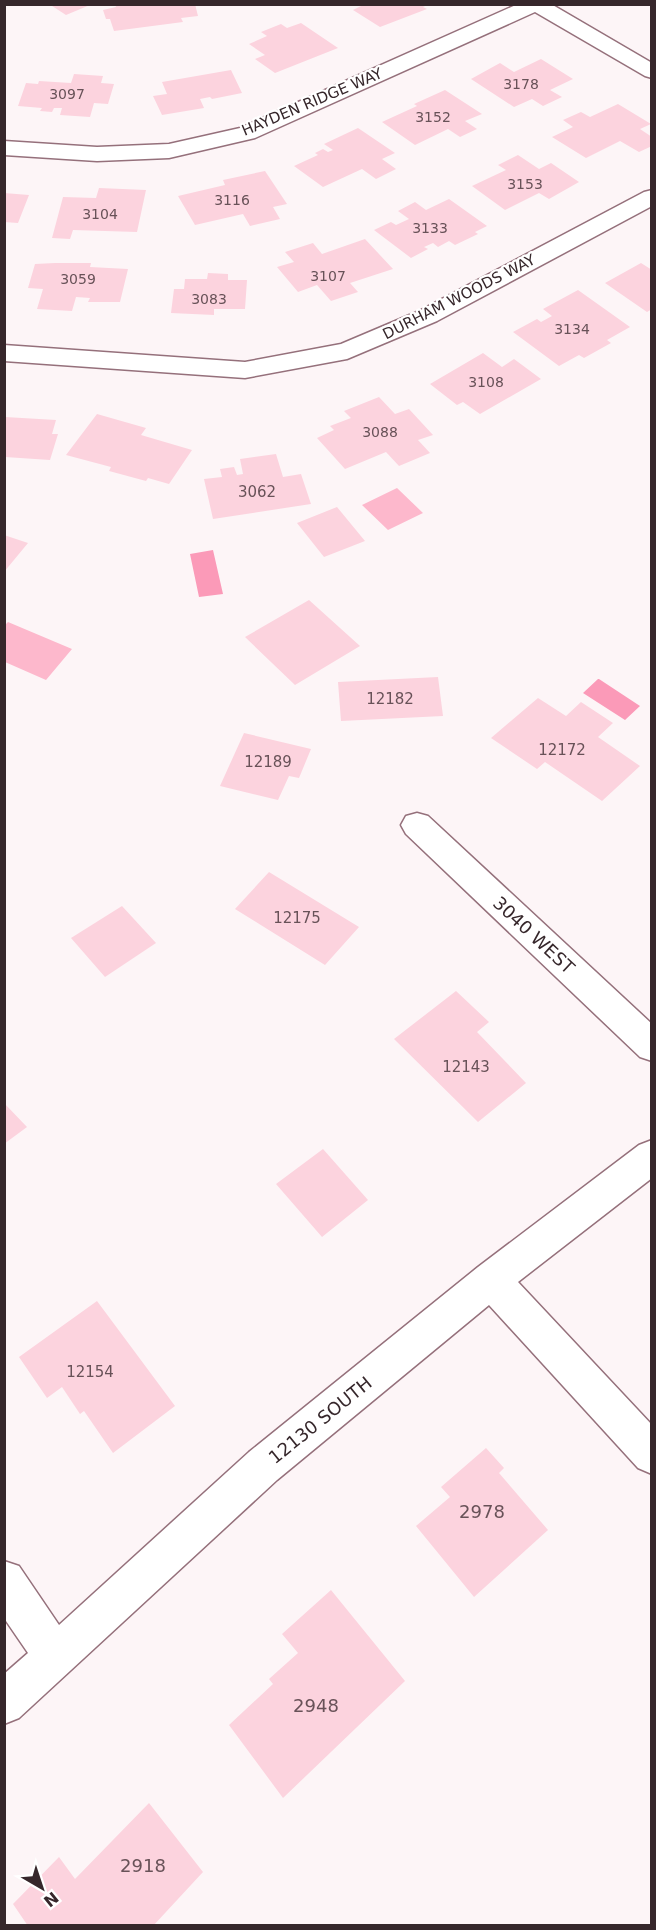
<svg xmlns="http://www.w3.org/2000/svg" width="656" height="1930" font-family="'DejaVu Sans',sans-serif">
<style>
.green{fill:#fdb8cc}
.water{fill:#fb9ab8}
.building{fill:#fcd3de}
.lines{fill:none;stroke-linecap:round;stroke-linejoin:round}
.minor-casing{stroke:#95707b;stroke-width:3}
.minor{fill:#fff;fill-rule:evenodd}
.labels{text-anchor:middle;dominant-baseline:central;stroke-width:4.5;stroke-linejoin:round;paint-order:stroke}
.far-number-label{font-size:14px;fill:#685258}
.far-street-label{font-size:15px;fill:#36272b;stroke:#fff}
.number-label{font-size:15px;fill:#685258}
.street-label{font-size:18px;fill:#36272b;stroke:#fff}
.near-number-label{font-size:18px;fill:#685258}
</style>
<rect width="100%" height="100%" fill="#fdf5f7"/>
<path class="green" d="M397,488L423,513L388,530L362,505Z
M8,622L72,649L46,680L5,662V625Z"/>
<path class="water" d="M213,550L223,594L199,597L190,554Z
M598,679H599L640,706L625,720L583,693Z"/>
<path class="building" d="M49,4H90V5L66,15Z
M115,4H195L198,16L181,18L183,22L114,31L110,19H106L103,10L116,7Z
M359,4H429L423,7L427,9L380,27L353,10L361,6Z
M301,23L338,48L275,73L255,59L265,55L249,44L267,36L261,32L281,24L287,28Z
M541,59L573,79L550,90L562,97L543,106L532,99L514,107L471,79L500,63L514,72Z
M231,70L242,93L212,99L210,97L200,99L204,108L162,115L153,96L167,94L162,82Z
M74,74L103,76L101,83L114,84L108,104L94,103L90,117L60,115L62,108H54L52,112L40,111L42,108L18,106L26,83L38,84L39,81L71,83Z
M445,90L482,114L465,121L477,129L460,137L448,129L415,145L382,122L417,106L414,104Z
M618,104L651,124L640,129L652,137V146L639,152L620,141L586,158L552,137L573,127L563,120L581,112L590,117Z
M358,128L395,153L382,159L396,169L376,179L362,169L323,187L294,166L318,155L315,153L323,149L328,152L333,150L324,144Z
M518,155L539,169L551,163L579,182L549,199L539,193L505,210L472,186L506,170L498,165Z
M265,171L287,204L273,207L280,219L250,226L243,214L195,225L178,196L225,185L223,180Z
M99,188L146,190L137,232L73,230L70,239L52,238L63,197L96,198Z
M4,193L29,195L18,223L4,222Z
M449,199L487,226L475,232L478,234L455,245L449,241L438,247L433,243L424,247L428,249L411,258L374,230L391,222L396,225L409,219L398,211L415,202L426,210Z
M365,239L393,269L350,283L358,292L331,301L317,285L298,292L277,267L294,262L285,252L313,243L322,254Z
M55,263H91L90,267L128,269L120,302H88L90,298L76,297L72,311L37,309L43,289L28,288L35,264Z
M641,263L652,270V309L647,312L605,283Z
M208,273L228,274V280H247L245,309H214V315L171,313L174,289H184L185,279H207Z
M578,290L630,327L607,340L611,343L584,358L579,355L559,366L513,332L537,319L541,322L552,316L543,309Z
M483,353L502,367L514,359L541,379L480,414L463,402L457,405L430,384Z
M379,397L395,414L409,409L433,435L418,440L430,453L399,466L386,452L345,469L317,438L334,430L330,426L351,418L344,411Z
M97,414L146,428L141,435L192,450L169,484L148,478L146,481L109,471L111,467L66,455Z
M5,417L56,420L52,434H58L50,460L5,457Z
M276,454L283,477L301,474L311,504L213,519L204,479L222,477L220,469L234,467L237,475L243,474L240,459Z
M337,507L365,541L324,557L297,523Z
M4,535L28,543L4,572Z
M309,600L360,646L295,685L245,637Z
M438,677L443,716L341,721L338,682Z
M538,698L566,716L581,702L613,723L598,737L640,766L602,801L545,762L537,769L491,738Z
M244,733L311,749L299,778L289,776L278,800L220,786Z
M269,872L359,927L325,965L235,909Z
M122,906L156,943L105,977L71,938Z
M456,991L489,1022L477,1032L526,1083L478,1122L394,1039Z
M4,1103L27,1127L4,1144Z
M323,1149L368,1200L322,1237L276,1184Z
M97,1301L175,1406L113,1453L84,1411L80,1414L62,1387L47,1398L19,1357Z
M486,1448L504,1468L499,1473L548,1530L474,1597L416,1526L450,1497L441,1487Z
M331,1590L405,1681L283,1798L229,1725L273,1684L269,1679L298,1653L282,1634Z
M149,1803L203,1872L153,1926H28L13,1904L59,1857L75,1879Z"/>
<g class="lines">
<g class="minor-casing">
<path id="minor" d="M518,4H551L652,63V78L645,76L535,12L255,138L169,158L97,161L4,155V141L97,147L169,144L240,128Z
M652,190V206L437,321L347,359L245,378L4,361V345L245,362L341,344L419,311L644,192Z
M417,813L428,816L652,1024V1061L640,1057L406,834L401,825L406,816Z
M652,1140V1178L518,1282L652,1425V1474L638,1468L489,1305L277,1480L19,1718L4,1724V1674L28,1653L4,1618V1561L19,1566L59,1625L249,1452L478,1267L639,1145Z"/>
</g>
<use href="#minor" class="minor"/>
</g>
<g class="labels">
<g class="far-number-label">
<text x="521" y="84">3178</text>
<text x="67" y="94">3097</text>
<text x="433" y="117">3152</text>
<text x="525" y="184">3153</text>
<text x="232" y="200">3116</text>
<text x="100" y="214">3104</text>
<text x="430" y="228">3133</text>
<text x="328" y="276">3107</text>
<text x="78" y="279">3059</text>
<text x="209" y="299">3083</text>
<text x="572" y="329">3134</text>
<text x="486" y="382">3108</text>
<text x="380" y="432">3088</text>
</g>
<g class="far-street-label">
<text transform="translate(312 102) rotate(-23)">HAYDEN RIDGE WAY</text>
<text transform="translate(459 297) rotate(-27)">DURHAM WOODS WAY</text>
</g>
<g class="number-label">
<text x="257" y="492">3062</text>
<text x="390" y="699">12182</text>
<text x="562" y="750">12172</text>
<text x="268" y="762">12189</text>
<text x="297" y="918">12175</text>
<text x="466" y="1067">12143</text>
<text x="90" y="1372">12154</text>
</g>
<g class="street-label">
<text transform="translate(534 935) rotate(43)">3040 WEST</text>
<text transform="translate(320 1420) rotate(-39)">12130 SOUTH</text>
</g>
<g class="near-number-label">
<text x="482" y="1511">2978</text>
<text x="316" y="1705">2948</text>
<text x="143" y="1865">2918</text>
</g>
</g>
<rect width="656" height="1930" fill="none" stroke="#36272b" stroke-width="12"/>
<g transform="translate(42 1888) rotate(141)" stroke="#ffffff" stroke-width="4.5" paint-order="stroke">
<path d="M0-4.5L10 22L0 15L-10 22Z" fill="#36272b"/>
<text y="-9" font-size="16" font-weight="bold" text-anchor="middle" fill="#36272b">N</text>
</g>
</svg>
